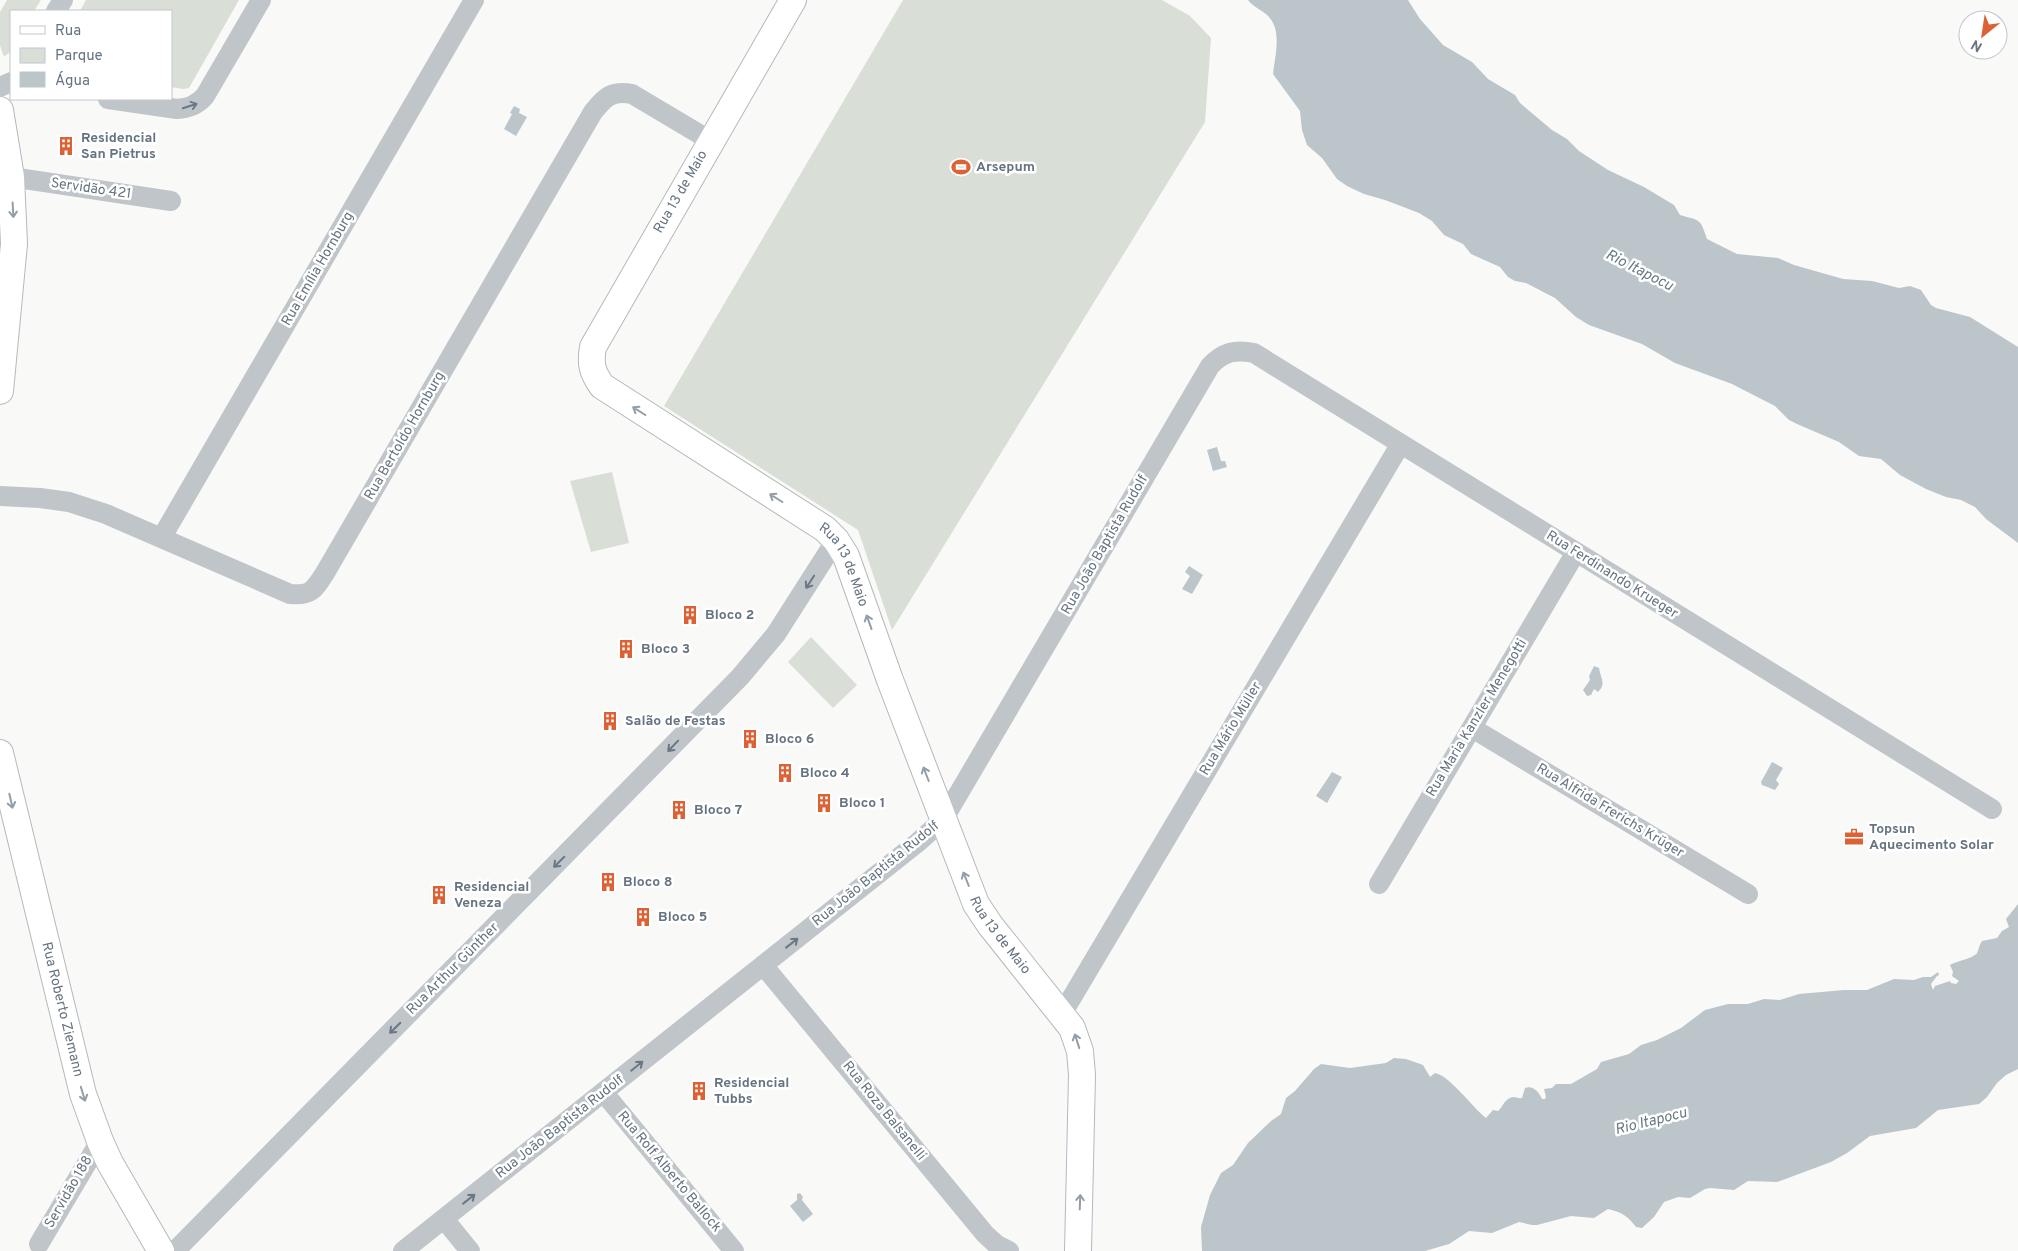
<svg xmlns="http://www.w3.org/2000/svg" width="2018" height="1251" font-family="Overpass,sans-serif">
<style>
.green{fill:#d9ded7}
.water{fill:#bbc5ca}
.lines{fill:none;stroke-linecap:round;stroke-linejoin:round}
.major-casing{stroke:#b4b9bd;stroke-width:28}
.minor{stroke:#c0c5c9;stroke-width:20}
.major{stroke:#fff;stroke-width:26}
.oneway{stroke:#6a7885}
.oneway2{stroke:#949ea7}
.labels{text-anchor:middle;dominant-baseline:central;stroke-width:5;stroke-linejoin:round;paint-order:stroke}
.poi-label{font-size:14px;font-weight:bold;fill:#667481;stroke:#fff;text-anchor:start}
.street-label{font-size:14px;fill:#667481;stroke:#fff}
.water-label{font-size:15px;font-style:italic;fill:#667982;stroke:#fff}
</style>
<rect width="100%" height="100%" fill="#f9f9f8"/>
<path class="green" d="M7,0H41L34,11H11V51L5,56L3,55L0,45V12Z
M86,0H239L189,88L183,89L171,87V11H80Z
M903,0H1162L1190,16L1211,38L1205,122L892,630L858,530L664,406Z
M612,472L629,543L591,552L570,481Z
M811,637L857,685L833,708L788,662Z"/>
<path class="water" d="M1248,0H1408L1420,19L1443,45L1472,62L1488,79L1515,95L1520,103L1552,130L1567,139L1579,151L1608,170L1644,187L1674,205L1680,215C1701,221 1700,218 1707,239L1737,254L1778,258L1794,265L1843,279L1872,281L1899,288L1910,286L1921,290L1931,305L1936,308L1970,317L2018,347V543L1986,519L1975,507L1961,500L1946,497L1926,489L1900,475L1881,459L1859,456L1839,442L1797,424L1789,420L1775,406L1732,384L1675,363L1642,344L1589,325L1576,317L1555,298L1526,283L1515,281L1508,277L1500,267L1471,254L1463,244L1444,235L1432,221L1419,213L1385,200L1364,194L1347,186L1337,179L1322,158L1307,145L1302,130L1300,111L1273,74C1275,56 1282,31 1269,17C1263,10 1254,8 1248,0Z
M514,106L520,109L519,113L527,117L516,136L504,129L512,114L510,113Z
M1217,447L1221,461H1225L1227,467L1213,471L1207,450Z
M1189,566L1203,575L1192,594L1182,589L1190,576L1185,572Z
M1594,666L1599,668C1600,677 1607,684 1598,692L1594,689L1591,695L1587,696L1583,690L1590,680L1589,676Z
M1772,762L1783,768L1776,780L1779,784L1775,790L1762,785L1761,782Z
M1332,772L1342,777L1327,803L1316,796Z
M2018,904V1069L2006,1075L1997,1083L1987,1097L1979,1104L1938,1110L1916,1128L1870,1136L1847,1153L1831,1162L1777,1182L1748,1181L1734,1190L1710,1188L1705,1189L1690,1198L1678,1197L1664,1202L1654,1217L1642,1228L1636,1227C1628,1216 1621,1212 1608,1209L1594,1218L1571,1216L1537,1225H1532L1519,1222L1492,1233L1469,1231L1449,1244L1425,1251H1202L1201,1227L1210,1195L1221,1173L1233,1165L1248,1143L1271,1121L1281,1114L1286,1098L1295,1091L1314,1069L1321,1064L1350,1068L1386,1063L1394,1058L1406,1059L1423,1065L1430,1077L1435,1073C1449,1075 1474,1109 1486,1118L1493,1110L1498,1111C1503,1107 1505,1097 1514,1097C1516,1097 1519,1099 1522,1098L1525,1088C1533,1085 1539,1092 1542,1099H1545L1546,1097L1544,1089L1552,1088L1556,1084H1571L1597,1069L1601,1062L1629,1054L1641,1045L1657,1040L1681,1028L1705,1010L1728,1004H1748L1764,999L1780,1000L1799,994L1844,990H1867L1894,979L1914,980L1923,977H1931L1938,972L1939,975L1937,976L1931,984L1933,990L1935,986L1950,981L1951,983L1956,984L1959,981L1952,976L1953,972L1950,965C1957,961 1974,958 1977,953C1979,949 1979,945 1982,941L1997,938L2002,931L2009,927L2006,919Z
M800,1193L803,1197L802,1200L813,1214L803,1222L790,1206L797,1200V1194Z"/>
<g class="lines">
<g class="major-casing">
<g id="major">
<path id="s1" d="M793,0L593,347C590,364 592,372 602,386L825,529L836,540L846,556L890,680L976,904L990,925L1072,1028L1080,1051L1082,1075L1078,1251"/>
<path d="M0,110L11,177L14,244L0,391"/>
<path id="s2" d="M0,753L83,1094L100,1141L110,1163L161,1251"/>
</g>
</g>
<path class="minor" d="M56,11L63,0
M0,87L11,82
M108,99L177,109C189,108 197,105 205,96L261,0
M11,177L171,201
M0,496L40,498L69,502L106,514L290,594C311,596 314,590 325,573L593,112C605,97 612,90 632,94L711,141
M162,537L474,0
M1472,728L1748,894
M1379,884L1576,552
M763,965L985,1234L997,1245L1009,1251
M1062,1014L1400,445
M604,1093L734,1251
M444,1219L470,1251
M39,1244L100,1141
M175,1251L740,677L776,634L836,540
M403,1251L917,843L943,820L1210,366C1223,352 1235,349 1254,353L1992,809"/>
<use href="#major" class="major"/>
</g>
<defs><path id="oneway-shaft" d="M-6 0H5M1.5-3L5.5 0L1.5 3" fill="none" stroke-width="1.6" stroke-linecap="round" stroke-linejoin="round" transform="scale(1.25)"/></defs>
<g class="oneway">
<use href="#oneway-shaft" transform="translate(190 106) rotate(-18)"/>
<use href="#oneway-shaft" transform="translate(810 582) rotate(123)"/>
<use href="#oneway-shaft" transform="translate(673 746) rotate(134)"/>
<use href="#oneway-shaft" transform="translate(559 862) rotate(135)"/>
<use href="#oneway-shaft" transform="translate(792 943) rotate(-38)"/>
<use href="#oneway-shaft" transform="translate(395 1028) rotate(135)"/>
<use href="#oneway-shaft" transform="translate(637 1066) rotate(-39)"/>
<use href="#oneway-shaft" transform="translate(469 1199) rotate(-38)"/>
</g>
<g class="oneway2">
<use href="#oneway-shaft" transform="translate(13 210) rotate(87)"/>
<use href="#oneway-shaft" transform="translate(639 411) rotate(-148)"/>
<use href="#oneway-shaft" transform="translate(776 498) rotate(-148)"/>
<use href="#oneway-shaft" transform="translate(869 622) rotate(-110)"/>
<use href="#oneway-shaft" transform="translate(926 774) rotate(-111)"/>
<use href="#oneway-shaft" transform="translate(11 801) rotate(77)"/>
<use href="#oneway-shaft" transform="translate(966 879) rotate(-112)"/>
<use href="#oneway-shaft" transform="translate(1077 1041) rotate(-108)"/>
<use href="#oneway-shaft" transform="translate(83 1094) rotate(73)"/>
<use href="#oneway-shaft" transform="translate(1080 1202) rotate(-88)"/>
</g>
<defs>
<g id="building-bare" transform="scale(1.5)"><path d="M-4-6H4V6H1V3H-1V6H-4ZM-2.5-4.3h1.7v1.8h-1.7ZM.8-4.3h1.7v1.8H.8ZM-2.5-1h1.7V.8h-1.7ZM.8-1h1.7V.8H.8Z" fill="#dc6235" stroke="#fff" stroke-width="2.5" paint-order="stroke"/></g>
<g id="stadium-bare" transform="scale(1.5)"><path d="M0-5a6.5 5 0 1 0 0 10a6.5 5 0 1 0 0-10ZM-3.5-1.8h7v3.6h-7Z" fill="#dc6235" stroke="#fff" stroke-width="2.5" paint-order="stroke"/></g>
<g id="office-bare" transform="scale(1.5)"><path d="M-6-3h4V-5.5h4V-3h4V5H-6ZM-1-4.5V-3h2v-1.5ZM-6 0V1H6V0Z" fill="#dc6235" stroke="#fff" stroke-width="2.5" paint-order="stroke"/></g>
</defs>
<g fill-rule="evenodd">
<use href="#building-bare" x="66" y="146"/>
<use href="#stadium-bare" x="961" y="167"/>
<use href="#building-bare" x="690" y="615"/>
<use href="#building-bare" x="626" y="649"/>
<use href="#building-bare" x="610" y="721"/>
<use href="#building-bare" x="750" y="739"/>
<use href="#building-bare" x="785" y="773"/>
<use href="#building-bare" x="824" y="803"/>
<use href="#building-bare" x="679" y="810"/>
<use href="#office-bare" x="1854" y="837"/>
<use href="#building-bare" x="608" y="882"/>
<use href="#building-bare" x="439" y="895"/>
<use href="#building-bare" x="643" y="917"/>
<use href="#building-bare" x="699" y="1091"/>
</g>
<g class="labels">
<g class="poi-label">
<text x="81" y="138">Residencial<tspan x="81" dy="16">San Pietrus</tspan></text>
<text x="976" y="167">Arsepum</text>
<text x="705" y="615">Bloco 2</text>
<text x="641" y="649">Bloco 3</text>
<text x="625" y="721">Salão de Festas</text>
<text x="765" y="739">Bloco 6</text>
<text x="800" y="773">Bloco 4</text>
<text x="839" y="803">Bloco 1</text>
<text x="694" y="810">Bloco 7</text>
<text x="1869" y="829">Topsun<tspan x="1869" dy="16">Aquecimento Solar</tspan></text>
<text x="623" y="882">Bloco 8</text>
<text x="454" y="887">Residencial<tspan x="454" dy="16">Veneza</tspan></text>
<text x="658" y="917">Bloco 5</text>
<text x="714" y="1083">Residencial<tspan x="714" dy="16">Tubbs</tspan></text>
</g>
<g class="street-label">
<text transform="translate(91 189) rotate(8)">Servidão 421</text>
<text transform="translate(681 192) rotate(-60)">Rua 13 de Maio</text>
<text transform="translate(318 269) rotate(-60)">Rua Emília Hornburg</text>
<text transform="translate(405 436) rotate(-60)">Rua Bertoldo Hornburg</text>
<text transform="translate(1105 545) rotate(-60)">Rua João Baptista Rudolf</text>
<text stroke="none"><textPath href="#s1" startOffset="748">Rua 13 de Maio</textPath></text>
<text transform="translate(1612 575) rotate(32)">Rua Ferdinando Krueger</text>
<text transform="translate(1477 718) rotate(-59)">Rua Maria Kanzler Menegotti</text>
<text transform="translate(1231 729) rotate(-59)">Rua Mário Müller</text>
<text transform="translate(1610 811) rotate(31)">Rua Alfrida Frerichs Krüger</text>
<text transform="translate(876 874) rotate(-39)">Rua João Baptista Rudolf</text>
<text stroke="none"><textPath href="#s1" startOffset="1152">Rua 13 de Maio</textPath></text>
<text transform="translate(453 969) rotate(-45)">Rua Arthur Günther</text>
<text stroke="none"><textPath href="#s2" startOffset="264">Rua Roberto Ziemann</textPath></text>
<text transform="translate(884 1111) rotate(51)">Rua Roza Balsanelli</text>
<text transform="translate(560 1127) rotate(-38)">Rua João Baptista Rudolf</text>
<text transform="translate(669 1172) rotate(50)">Rua Rolf Alberto Ballock</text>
<text transform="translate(69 1192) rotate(-60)">Servidão 188</text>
</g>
<g class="water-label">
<text transform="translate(1639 271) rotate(27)">Rio Itapocu</text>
<text transform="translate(1651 1122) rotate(-14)">Rio Itapocu</text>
</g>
</g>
<rect x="10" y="10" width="162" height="90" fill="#ffffff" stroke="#c2c7cd"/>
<rect x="20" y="26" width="25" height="8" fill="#ffffff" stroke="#c2c7cd"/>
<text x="55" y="35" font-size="15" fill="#667481">Rua</text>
<rect x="20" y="48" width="25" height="15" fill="#d9ded7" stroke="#c2c7cd"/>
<text x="55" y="60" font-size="15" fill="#667481">Parque</text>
<rect x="20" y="72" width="25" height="15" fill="#bbc5ca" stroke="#c2c7cd"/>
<text x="55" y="85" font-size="15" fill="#667481">Água</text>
<g transform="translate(1983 35) rotate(210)"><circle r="24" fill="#ffffff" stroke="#c2c7cd"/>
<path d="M0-4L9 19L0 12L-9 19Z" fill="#dc6235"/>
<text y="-8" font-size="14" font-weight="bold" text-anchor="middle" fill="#667481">N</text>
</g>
</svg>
